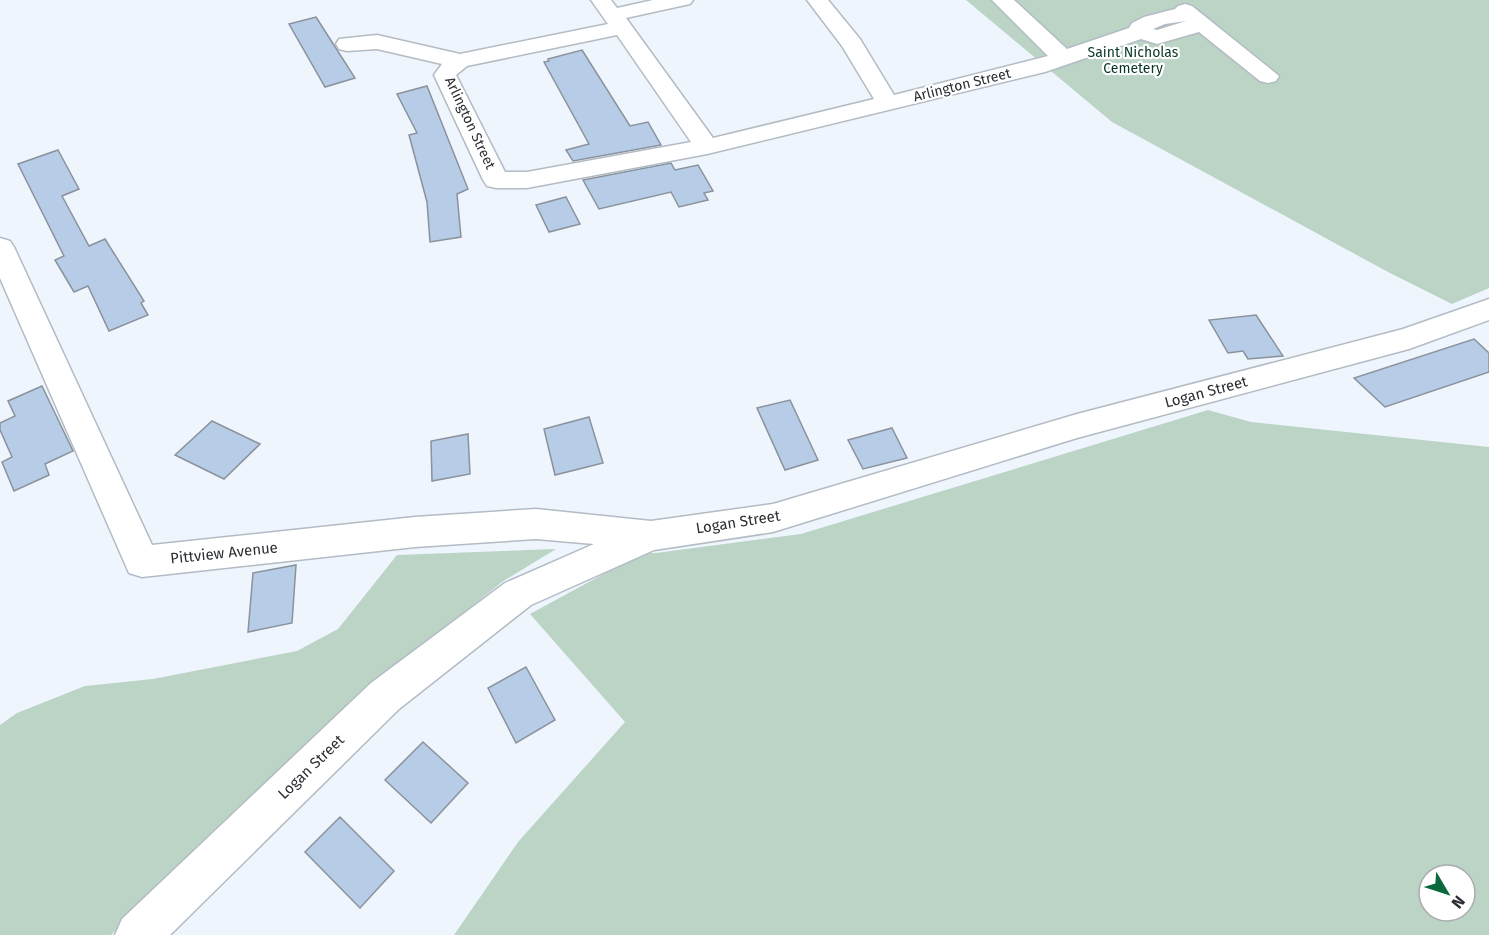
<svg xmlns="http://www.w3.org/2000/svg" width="1489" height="935" font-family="'Fira Sans',sans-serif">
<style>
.green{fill:#bbd4c6;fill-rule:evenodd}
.building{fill:#b6cce7;stroke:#8a929b;stroke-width:1.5}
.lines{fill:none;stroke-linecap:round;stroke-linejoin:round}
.minor-casing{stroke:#b3bbc4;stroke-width:3}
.minor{fill:#fff;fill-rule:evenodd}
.labels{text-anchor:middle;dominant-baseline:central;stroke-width:4.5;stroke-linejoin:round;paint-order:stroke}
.far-park-label{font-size:14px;fill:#083624;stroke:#fff}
.far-street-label{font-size:14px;fill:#2b2e32;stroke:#fff}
.street-label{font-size:15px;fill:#2b2e32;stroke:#fff}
</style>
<rect width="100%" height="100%" fill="#eef5fd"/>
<path class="green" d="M966,0H1489V288L1452,304L1388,272L1112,122Z
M1208,410L1251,422L1489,447V935H454L518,842L625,722L530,614L642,553H656L801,534ZM1429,875H1465V911H1429Z
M556,549L502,582L342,710L111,935H0V725L17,713L85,686L153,679L297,651L338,629L397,555Z"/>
<path class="building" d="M316,17L355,78L325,87L289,24Z
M582,50L630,126L648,122L661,145L573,161L566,150L589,144L544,62L549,61L548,59Z
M427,86L468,189L457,194L461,237L430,242L427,202L409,135L417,133L397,94Z
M58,150L79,189L62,196L89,246L105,239L144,301L141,303L148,315L109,331L88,286L74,292L55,260L64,256L18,164Z
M671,163L675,170L698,165L713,191L704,193L708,200L679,207L671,192L599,209L583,180Z
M566,197L580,224L549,232L536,205Z
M1256,315L1283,356L1248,359L1243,351L1228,353L1209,320Z
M1474,339L1489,353V372L1385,407L1354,378Z
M42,386L73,451L45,464L49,475L14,491L2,462L12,457L0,430V423L15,416L8,401Z
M790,400L818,460L785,470L757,408Z
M589,417L603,463L555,475L544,429Z
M212,421L260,444L224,479L175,455Z
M892,428L907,458L863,469L848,440Z
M468,434L470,474L432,481L431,441Z
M296,565L292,623L248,632L253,573Z
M526,667L555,720L516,743L488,688Z
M423,742L468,783L431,823L385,780Z
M340,817L394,871L360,908L305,852Z"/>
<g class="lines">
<g class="minor-casing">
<path id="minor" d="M591,0H611L617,8L653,0H693L690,4L626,18L713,138L874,99L842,46L807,0H828L860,39L894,95L1048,56L992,0H1014L1067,49L1129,28L1132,23L1144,17L1175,9L1178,6L1185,4L1192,6L1279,76L1276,81L1268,83L1260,81L1199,32L1157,44L1141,39L1045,72L707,154L527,188H496L487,186L483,180L434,75L442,64L377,49L347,51L339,49L336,44L339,39L377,35L460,54L608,24ZM1186,21L1157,30L1153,29L1165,24ZM617,35L691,142L527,172H505L456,75L467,66Z
M0,238L10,241L14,247L152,545L415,517L536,509L651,521L773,504L1077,414L1403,329L1489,299V320L1409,349L1077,438L773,532L654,550L531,605L399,709L170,935H115L122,919L371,683L505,583L594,544L536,539L415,547L142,577L129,573L0,278Z"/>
</g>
<use href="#minor" class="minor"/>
</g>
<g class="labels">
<g class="far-park-label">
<text x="1133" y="52">Saint Nicholas<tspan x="1133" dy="16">Cemetery</tspan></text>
</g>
<g class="far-street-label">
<text transform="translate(962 85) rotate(-14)">Arlington Street</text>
<text transform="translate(470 123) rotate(65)">Arlington Street</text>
</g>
<g class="street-label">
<text transform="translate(1206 392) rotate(-15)">Logan Street</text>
<text transform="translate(738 522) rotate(-9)">Logan Street</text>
<text transform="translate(224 553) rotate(-6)">Pittview Avenue</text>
<text transform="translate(311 767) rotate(-44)">Logan Street</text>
</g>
</g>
<g transform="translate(1447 893) rotate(129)"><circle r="28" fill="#ffffff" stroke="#aaabad" stroke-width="1.5"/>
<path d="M0-4.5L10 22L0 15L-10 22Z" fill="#08693d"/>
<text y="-9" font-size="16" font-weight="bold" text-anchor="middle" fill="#2b2e32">N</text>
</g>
</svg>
